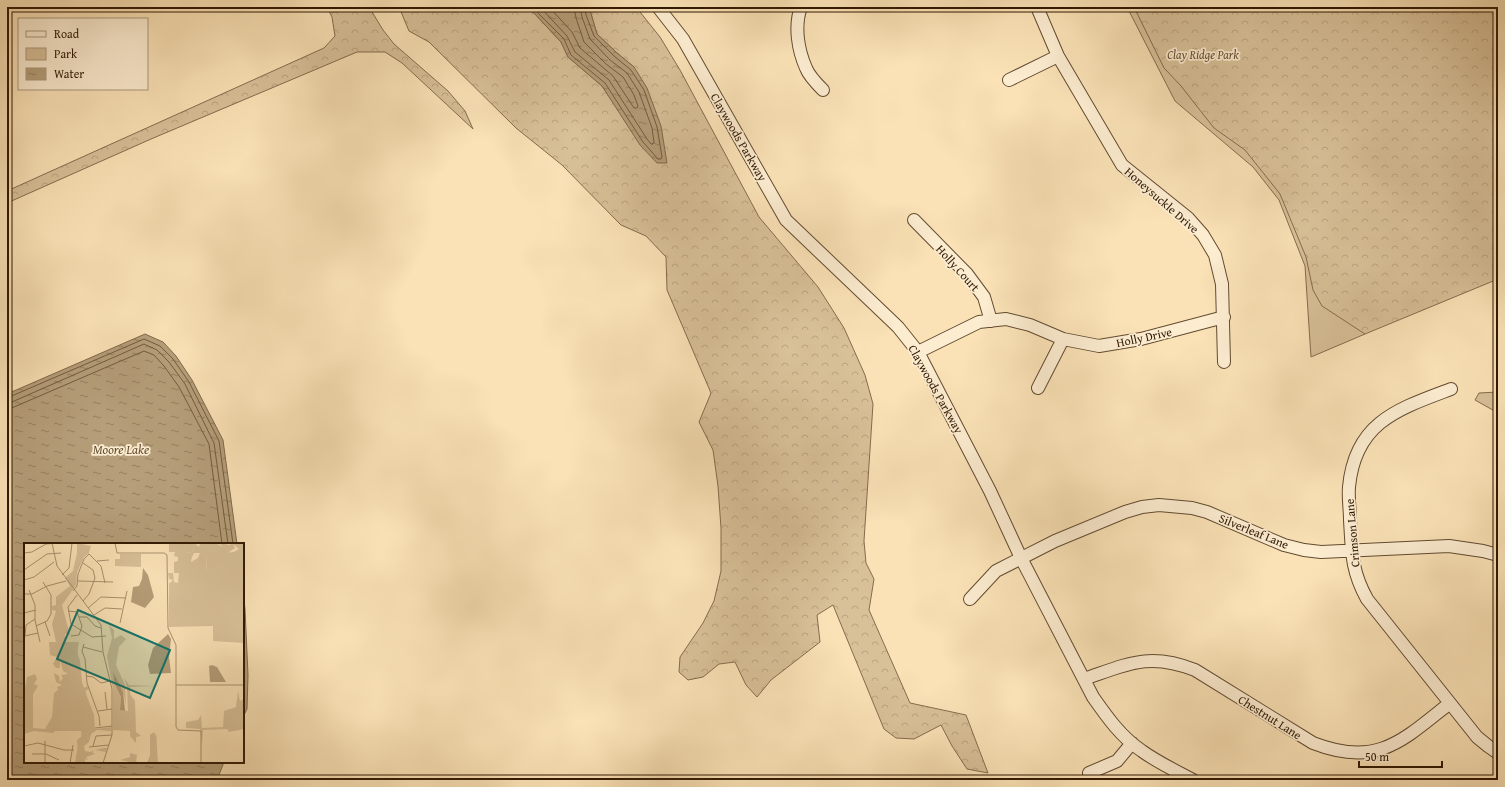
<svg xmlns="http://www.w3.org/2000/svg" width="1505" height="787" font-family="'Gentium Book Plus',serif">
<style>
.green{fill:#d8c098;stroke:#846c4e}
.forest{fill:url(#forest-crowns);stroke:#846c4e}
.water{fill:url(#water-ripples);stroke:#80694a}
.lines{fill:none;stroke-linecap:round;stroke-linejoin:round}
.shore{stroke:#725c3e;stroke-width:1}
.minor-casing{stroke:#624b30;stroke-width:14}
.minor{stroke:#fcecd0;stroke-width:12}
.labels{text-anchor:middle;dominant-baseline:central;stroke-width:3.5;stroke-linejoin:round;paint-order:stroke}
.park-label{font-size:12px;font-style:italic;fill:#624b30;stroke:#fcecd0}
.street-label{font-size:12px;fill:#301903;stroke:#fcecd0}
.water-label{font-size:13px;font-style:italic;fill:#654e32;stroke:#fcecd0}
.inset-road{fill:none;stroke:#a9926e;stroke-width:1}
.view{fill:#0f766e;fill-opacity:0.15;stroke:#0f766e;stroke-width:2}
.inset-edge{fill:none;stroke:#301903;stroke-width:2}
</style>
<defs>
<pattern id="forest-crowns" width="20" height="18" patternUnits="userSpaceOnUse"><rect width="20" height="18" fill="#d8c098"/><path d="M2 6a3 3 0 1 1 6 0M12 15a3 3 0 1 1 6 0" fill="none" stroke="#baa481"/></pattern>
<pattern id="water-ripples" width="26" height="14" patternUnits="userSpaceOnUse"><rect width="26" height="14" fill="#b59e79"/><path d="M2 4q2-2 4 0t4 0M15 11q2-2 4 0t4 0" fill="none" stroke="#948061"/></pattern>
</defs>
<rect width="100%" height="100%" fill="#fae2b6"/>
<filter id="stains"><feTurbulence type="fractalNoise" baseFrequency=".005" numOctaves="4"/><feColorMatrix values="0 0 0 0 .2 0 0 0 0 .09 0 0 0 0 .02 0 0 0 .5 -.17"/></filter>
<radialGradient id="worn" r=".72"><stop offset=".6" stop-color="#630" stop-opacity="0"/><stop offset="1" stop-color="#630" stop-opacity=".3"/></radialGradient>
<path class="green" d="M1127,7H1234L1365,334L1311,357L1305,266L1279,200L1253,167L1175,101Z
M1498,392V413L1475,400L1479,393Z"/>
<path class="forest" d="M327,7H369L383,30L394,44L448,91L465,111L473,129L402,63L385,52H357L151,139L7,203V191L324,48L335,36L332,17Z
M399,7H525L534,13L561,42L568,57L602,86L619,111L634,67L617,53L597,34L589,7H636L660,37L680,70L759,217L818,287L844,328L865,375L873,404L864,541L866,563L874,579L869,610L910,703L966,715L988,773L967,769L952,746L941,725L914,739L896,738L884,729L833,605L817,615L820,642L771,680L757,697L746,685L735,662L719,664L703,677L688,680L679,672L680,657L703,623L714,601L721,571V528L718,486L713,450L699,422L711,393L667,290L666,257L646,236L621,225L562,165L516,128L429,42L409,31Z
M1134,7H1498V279L1365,334L1322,306L1313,290L1306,257L1280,194L1245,150L1214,128L1181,86L1164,68Z"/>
<path class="water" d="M525,7H589L597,34L617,53L634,67L647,88L661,126L667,163H657L640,145L602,86L568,57L561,42L534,13Z
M145,334L163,342L176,356L192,380L223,440L237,544H25V762H224L217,780H12L7,759V394Z
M243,592L245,609L248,675L247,709L243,717Z"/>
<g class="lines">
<path class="shore" d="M532,7L564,39L571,55L605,83L643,142L658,159H661L662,157L657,127L644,90L631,70L614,56L594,36L586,15L585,7
M540,7L567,36L575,52L609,80L647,139L651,144H653L654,142L652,128L639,92L627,73L610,60L590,39L582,17L580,7
M549,7L572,32L580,48L613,76L634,108H637L638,106L634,95L623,77L606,64L584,42L576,18L574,7
M7,398L144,339L160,346L173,359L189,382L219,441L233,544
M7,403L12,402L144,344L157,350L169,362L185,384L214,443L228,544
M7,409L14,407L144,351L154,355L164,366L179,387L209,444L222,544
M243,649L244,675L243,709"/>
<g class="minor-casing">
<path id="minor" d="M658,7L683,39L786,220L898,327L918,352L990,491L1021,558L1093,697C1107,717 1121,737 1142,751C1157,762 1176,771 1193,780
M801,7C794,26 798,50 806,68C809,76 817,84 823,90
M1037,7L1058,56L1122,165L1188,218L1203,235L1215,255L1222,284L1224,362
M1009,80L1058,56
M914,220L967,274L984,297L991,321
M918,352L979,322L1006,319L1030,325L1063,339L1099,346L1141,339L1224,317
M1038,388L1063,339
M1451,389C1398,409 1355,422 1349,487C1348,498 1350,509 1350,520C1352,552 1351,570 1367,599L1477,737L1488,746L1498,753
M970,599L996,571L1055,541L1125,512L1142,507L1159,505L1192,508L1207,512L1284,545L1304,550L1321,552L1449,546L1483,551L1498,555
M1084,679C1128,664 1149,652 1195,670L1313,743C1377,768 1402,741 1450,703
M1089,773L1117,761L1132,743"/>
</g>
<use href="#minor" class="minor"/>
</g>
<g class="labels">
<g class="park-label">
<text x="1203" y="54">Clay Ridge Park</text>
</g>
<g class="street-label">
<text transform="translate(739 137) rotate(60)">Claywoods Parkway</text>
<text transform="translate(1162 200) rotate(41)">Honeysuckle Drive</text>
<text transform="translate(958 268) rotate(48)">Holly Court</text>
<text transform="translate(1144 337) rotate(-12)">Holly Drive</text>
<text transform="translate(936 389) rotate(61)">Claywoods Parkway</text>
<text transform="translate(1254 531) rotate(22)">Silverleaf Lane</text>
<text transform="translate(1352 533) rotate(-95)">Crimson Lane</text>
<text transform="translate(1270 717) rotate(32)">Chestnut Lane</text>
</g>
<g class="water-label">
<text x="121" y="449">Moore Lake</text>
</g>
</g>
<g transform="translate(24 543)">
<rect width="220" height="220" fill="#fae2b6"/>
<path d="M145,0H171L168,9H161L168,10L167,19L174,18L177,10L181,12L182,30L183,10L220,9V98H189V83L145,84V40H155V30H150V19L154,18V14L150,13L151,9H145ZM191,0L202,5L203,9H185ZM53,10H65L60,14L53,29L52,42L38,62L46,92L41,91V99H32L28,81L32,68L28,67V63L32,62V54L46,43L41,35L49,28ZM96,11H117V24L91,23V16H96ZM51,99H55L53,109L56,118L58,139L60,145L63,143L65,146L61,148L70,172L71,186L87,184V188L73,187L67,191L65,199L60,203L61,208L66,209L71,207L80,205H83L82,209L71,207L68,209L71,211L62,214L64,217L61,216V220H51L54,202L58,201Z" fill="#d8c098"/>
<path d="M53,0L67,3L65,10H53ZM171,0L175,4L176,0H191L186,9L203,8L195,0L206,2L207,0H220V66L205,67L192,64L193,19L215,6L209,1L211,5L194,16L191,11L183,12L181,34L179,31H167L165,36L158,35L159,38L154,41L146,40L149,37L145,36L144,30H149L150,39L154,40L155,30H162L161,24L166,29H181L179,10L174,18L167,19L174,15L176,10H170L166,18L168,10L160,9H168ZM85,82L90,87V96L97,92L102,96L95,104L92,122L101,142L102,162L99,149L89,128V130L90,141L97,154L96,167L104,168L103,144L100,135L105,142L131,143L106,144V151L111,158L112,189L117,193L112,194V200L106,193V188L89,187V147L83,113L88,95ZM210,82L216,86L213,92H220V89V100L189,98L203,94L204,88ZM25,99H51L53,102L56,137L62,149L61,156L70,172V188H66L60,203L61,220H51L54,210L53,197L58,193V188H31L29,190L10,188L0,191V150L3,134L11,131L13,136L10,141L14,143L9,151V185L21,186L28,174L30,150L34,147L33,144L38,142L32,139L30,130L35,133L36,139L39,135L37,132L44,131L39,128L36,116V125H32L29,121L33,114L26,112ZM214,148L216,158L220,156V186L205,189L203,186L179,187L178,204L176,186L162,185V179L174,177L177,172L178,185L199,184L200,168L212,164ZM132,188L134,220H123L126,212V192L130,189L133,195ZM106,210L113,212L112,220L96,217L106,214Z" fill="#d8c098"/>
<path d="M119,25L124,32L130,54L121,65L107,59L109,44L115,43L118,36ZM144,91L147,96L145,114L147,130L126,131L124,122L129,105ZM188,122L193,124L202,139H186L185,123ZM89,128L99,149L101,168L96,167L97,154L90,140Z" fill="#b59e79"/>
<path class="inset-road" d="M28,0L33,23L77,82L79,109L88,146V192L79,220M91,0L93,10H140L143,12L144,85L152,102V184L154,187L177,188V220M0,10L8,9L22,1L34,0M73,18L85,17M0,27L23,11L37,10M38,32L45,25L48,0M0,37L10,34L30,19M54,38L89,39M5,47L11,62V77L16,99M49,48L53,43L54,31L60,16L65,11L77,23L81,40M0,51H8L23,43L42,38M53,52L44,64L47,81L68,94L82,93M59,58L65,51L71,35L69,27L59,20M64,65L77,54L102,55M44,68L53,69L58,83L55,92L47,93M0,70L12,67M70,72L81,65L98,66M55,74H63L71,83L77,85M21,79L26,93M96,80L103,48M12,83L23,78L27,71V52L19,39M1,93L2,82L11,76M1,93L14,90M60,101L58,108L61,116L63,140L75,173L76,183M59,104L78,109M62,133L69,134L77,140L86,138M152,142H220M81,149L83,166M74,168L88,166M71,185L88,183M0,203L14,200L40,207H50M69,203L72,193L88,192M65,204L85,202M8,211H22L35,217M21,220V198M46,220L49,202"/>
<path class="view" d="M54,67L146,107L126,155L33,116Z"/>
<rect width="220" height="220" class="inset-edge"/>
</g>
<rect width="1505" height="787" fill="none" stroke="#fae2b6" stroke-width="24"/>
<rect x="8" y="8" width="1489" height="771" fill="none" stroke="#301903" stroke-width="2"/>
<rect x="12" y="12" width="1481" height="763" fill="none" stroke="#301903"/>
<rect x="18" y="18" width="130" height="72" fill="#fcecd0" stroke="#aa987e"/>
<rect x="26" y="31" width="20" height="6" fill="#fcecd0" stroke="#aa987e"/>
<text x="54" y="38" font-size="12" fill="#301903">Road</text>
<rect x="26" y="48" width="20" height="12" fill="#d8c098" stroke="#aa987e"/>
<text x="54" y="58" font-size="12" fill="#301903">Park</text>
<rect x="26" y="68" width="20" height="12" fill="url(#water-ripples)" stroke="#aa987e"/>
<text x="54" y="78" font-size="12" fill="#301903">Water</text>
<path d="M1359 761v6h83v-6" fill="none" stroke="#301903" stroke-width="2"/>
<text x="1365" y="761" font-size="12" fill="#301903" stroke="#fcecd0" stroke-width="3" paint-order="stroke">50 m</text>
<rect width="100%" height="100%" filter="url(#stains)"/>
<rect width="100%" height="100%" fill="url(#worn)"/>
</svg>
